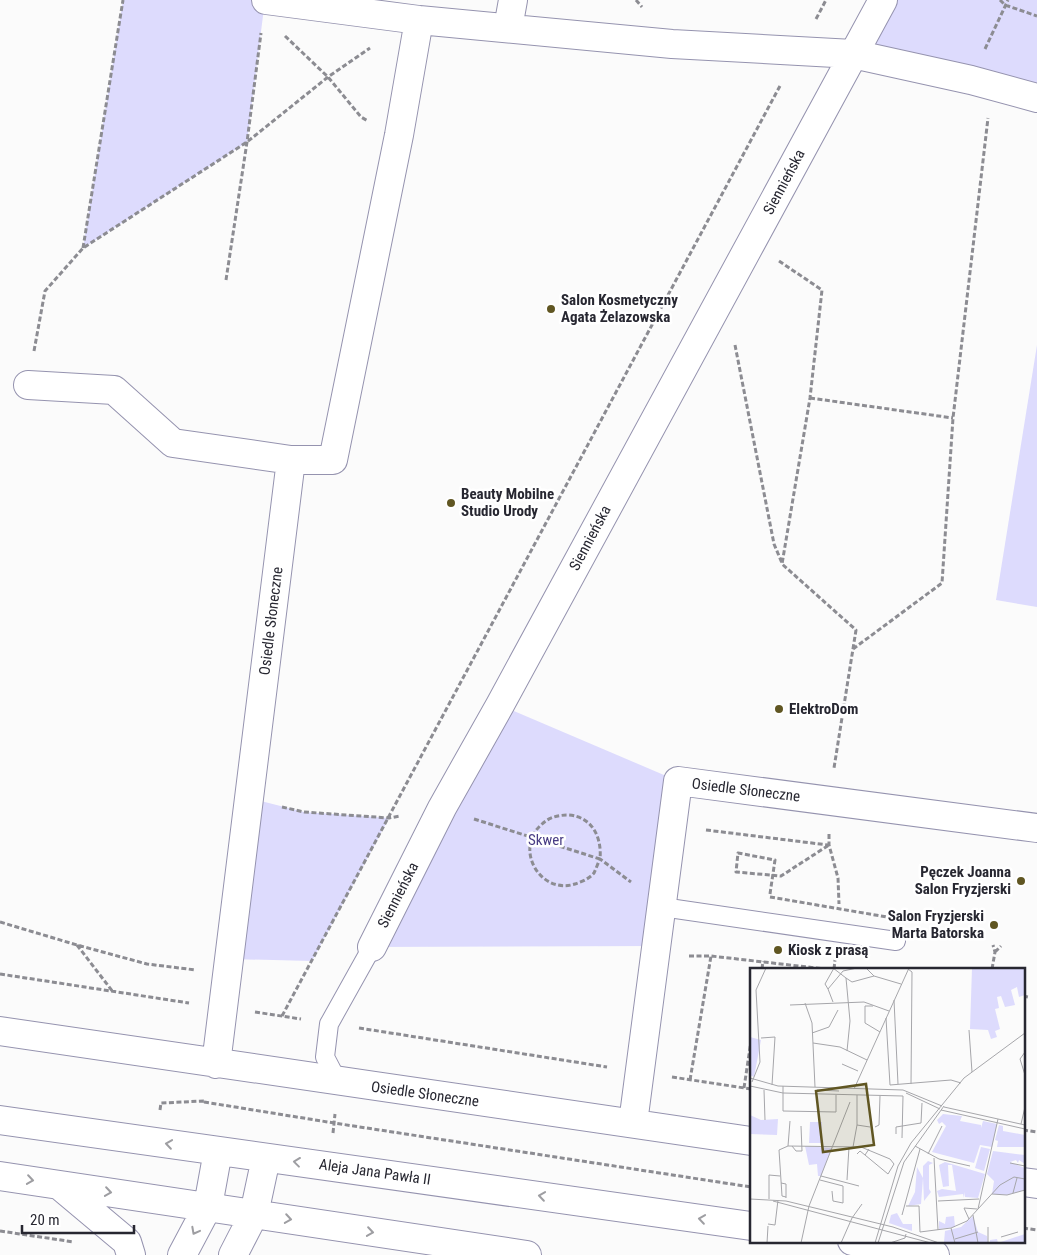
<svg xmlns="http://www.w3.org/2000/svg" width="1037" height="1255" font-family="'Roboto Condensed',sans-serif">
<style>
.green{fill:#dddbfd}
.lines{fill:none;stroke-linecap:round;stroke-linejoin:round}
.service-casing{stroke:#9593af;stroke-width:20}
.minor-casing{stroke:#9593af;stroke-width:30}
.secondary-casing{stroke:#9593af;stroke-width:30}
.path{stroke:#8c8c92;stroke-width:3;stroke-dasharray:5 2.5;stroke-linecap:butt}
.service{stroke:#fff;stroke-width:18}
.minor{stroke:#fff;stroke-width:28}
.secondary{stroke:#fff;stroke-width:28}
.path-bridge{stroke:#8c8c92;stroke-width:3;stroke-dasharray:5 2.5;stroke-linecap:butt}
.oneway{stroke:#9e9ea2}
.poi-dot{fill:#605622;stroke:#fff;stroke-width:2}
.labels{text-anchor:middle;dominant-baseline:central;stroke-width:5;stroke-linejoin:round;paint-order:stroke}
.street-label{font-size:15px;fill:#272731;stroke:#fff}
.poi-label{font-size:15px;font-weight:bold;fill:#272731;stroke:#fff;text-anchor:start}
.park-label{font-size:15px;fill:#483c84;stroke:#fff}
.inset-road{fill:none;stroke:#a6a6aa;stroke-width:1}
.view{fill:#605622;fill-opacity:0.15;stroke:#605622;stroke-width:2.5}
.inset-edge{fill:none;stroke:#272731;stroke-width:2.5}
</style>
<rect width="100%" height="100%" fill="#fbfbfb"/>
<path class="green" d="M123,0H265L247,142L83,248Z
M883,0H1037V98L853,54Z
M1037,345V607L996,600Z
M500,705L678,781L657,946L372,947Z
M249,798L304,812L389,818L312,961L230,959Z"/>
<g class="lines">
<g class="service-casing">
<path id="service" d="M662,907L896,941
M338,1082L325,1057L329,1024L372,947"/>
</g>
<g class="minor-casing">
<path id="minor" d="M266,0L419,20L672,44L853,54L971,80L1037,98
M508,28L513,0
M28,385L114,390L173,443L291,460L216,1064
M291,460H333L399,135L419,20
M372,947L442,808L500,705L883,0
M0,1031C250,1069 501,1103 751,1141
M633,1123L678,781L1037,828
M1023,1182L1037,1184"/>
</g>
<g class="secondary-casing">
<path id="secondary" d="M0,1120L751,1226
M0,1176L527,1255
M59,1185L127,1242L131,1255
M852,1241L935,1255
M182,1255L208,1206L218,1151
M233,1255L254,1214L266,1158"/>
</g>
<path class="path" d="M636,0L642,7
M1000,0L1005,5L1037,16
M816,19L826,0
M285,36L328,77L361,117L368,121
M985,49L1008,0
M83,248L123,0
M779,261L822,290L810,398L782,564L856,630L834,768
M226,280L247,142L261,33
M735,345L774,544L782,563
M34,351L45,291L83,248L247,142L328,77L370,48
M810,398L953,418
M853,649L942,583L953,418L988,118
M282,807L304,812L389,818L400,816
M474,819L600,859C602,837 592,817 569,815C558,815 549,817 541,825C514,849 540,895 575,884C581,882 589,879 594,873C596,869 598,863 600,859L631,882
M706,830L828,845
M829,834V845L838,878L839,904
M770,894L775,860L738,853L736,872L781,876L829,845
M0,922L77,945L147,964L196,970
M77,945L113,992
M995,952L1001,946
M689,956H711L825,969
M762,969L763,961
M834,969L835,960
M992,969L995,952L993,945
M0,974L189,1003
M1023,996L1028,997
M255,1012L301,1019
M282,1016L781,84
M359,1028L607,1067
M672,1077L751,1089
M690,1080L711,956
M744,1088L751,1041
M204,1102L334,1123L751,1187
M160,1110L161,1103L204,1101
M1023,1130L1037,1132
M333,1133L335,1114
M1023,1228L1037,1230
M0,1231L74,1242"/>
<use href="#service" class="service"/>
<use href="#minor" class="minor"/>
<use href="#secondary" class="secondary"/>
<path class="path-bridge" d="M770,897L899,919"/>
</g>
<defs><path id="oneway-chevron" d="M-2-3.5L2.5 0L-2 3.5" fill="none" stroke-width="1.6" stroke-linecap="round" stroke-linejoin="round" transform="scale(1.25)"/></defs>
<g class="oneway">
<use href="#oneway-chevron" transform="translate(169 1144) rotate(-172)"/>
<use href="#oneway-chevron" transform="translate(297 1162) rotate(-173)"/>
<use href="#oneway-chevron" transform="translate(30 1180) rotate(8)"/>
<use href="#oneway-chevron" transform="translate(108 1192) rotate(8)"/>
<use href="#oneway-chevron" transform="translate(542 1196) rotate(-172)"/>
<use href="#oneway-chevron" transform="translate(288 1219) rotate(9)"/>
<use href="#oneway-chevron" transform="translate(702 1219) rotate(-172)"/>
<use href="#oneway-chevron" transform="translate(195 1231) rotate(118)"/>
<use href="#oneway-chevron" transform="translate(370 1232) rotate(8)"/>
</g>
<g class="poi-dot">
<circle cx="551" cy="309" r="5"/>
<circle cx="451" cy="503" r="5"/>
<circle cx="779" cy="709" r="5"/>
<circle cx="1021" cy="881" r="5"/>
<circle cx="994" cy="925" r="5"/>
<circle cx="778" cy="950" r="5"/>
</g>
<g class="labels">
<g class="street-label">
<text transform="translate(784 182) rotate(-62)">Siennieńska</text>
<text transform="translate(590 538) rotate(-62)">Siennieńska</text>
<text transform="translate(271 621) rotate(-83)">Osiedle Słoneczne</text>
<text transform="translate(746 790) rotate(7)">Osiedle Słoneczne</text>
<text transform="translate(398 895) rotate(-63)">Siennieńska</text>
<text transform="translate(425 1094) rotate(8)">Osiedle Słoneczne</text>
<text transform="translate(375 1172) rotate(8)">Aleja Jana Pawła II</text>
</g>
<g class="poi-label">
<text x="561" y="300">Salon Kosmetyczny<tspan x="561" dy="17">Agata Żelazowska</tspan></text>
<text x="461" y="494">Beauty Mobilne<tspan x="461" dy="17">Studio Urody</tspan></text>
<text x="789" y="709">ElektroDom</text>
<text x="1011" y="872" text-anchor="end">Pęczek Joanna<tspan x="1011" dy="17">Salon Fryzjerski</tspan></text>
<text x="984" y="916" text-anchor="end">Salon Fryzjerski<tspan x="984" dy="17">Marta Batorska</tspan></text>
<text x="788" y="950">Kiosk z prasą</text>
</g>
<g class="park-label">
<text x="546" y="840">Skwer</text>
</g>
</g>
<g transform="translate(750 968)">
<rect width="275" height="275" fill="#fbfbfb"/>
<path d="M222,0H275V27L269,29L267,19L261,22L265,37L255,39L251,28L247,29L249,40L245,41L250,61L245,63L247,69L241,71L238,62L220,61ZM0,69L11,72L4,109L0,107ZM193,146L212,148L210,153L231,157V160L233,153L247,156L242,179L230,177L224,195L182,184L196,158L192,154L189,156L187,152ZM0,147L11,152L28,151L27,167L0,166ZM60,154H72L71,175H59ZM249,157L253,158V163L275,167V179H247L248,173L245,172ZM55,178L82,180L71,208H68L67,196L59,197ZM231,179L240,181L234,203L225,200ZM243,183L275,187V196L269,192L268,195L266,192L260,194L275,200V222L257,227L242,226L244,213L237,206ZM178,193L183,195L179,197V221L181,224L174,233L173,210L171,236L158,238L165,224L167,199L173,210V198ZM195,194L235,206L228,230L215,229L214,224V230L213,226L189,229L187,223L192,221L206,223L202,197H198L199,218L193,219L189,197ZM147,245L153,256H162V263L139,255L141,247ZM204,248L205,259L189,261V253L195,256L196,249ZM223,248L228,264L237,268L238,275L194,274L195,263L211,259ZM275,266V275H240V272L247,271L248,275Z" fill="#dddbfd"/>
<path class="inset-road" d="M83,0L96,10L100,53L97,83M116,0L124,8L151,16M158,1L162,4L161,116M96,10L102,14L124,8M78,21L75,16L84,0M144,32L148,116M83,34L78,21L93,3L107,0M55,35L62,55L65,119M40,37L114,34L139,43M123,38H115V55L130,64M136,50L140,117L201,112L211,115M219,62L222,104M62,65L79,59L88,42M11,70L25,69L22,117M63,75L90,79L117,92M275,84L270,91L275,107M92,96L108,103M0,110L28,118L153,122L192,138M2,114L10,94L6,22L16,0M0,118L33,125L153,128L152,170M33,118V143L86,144V127M104,121L159,0M14,122L15,152M67,122L89,123M156,125L190,141M107,127V157L120,159M194,139L275,157M191,142L275,161M271,156L275,139M125,159L129,157L130,128M146,166V159L171,155L172,135M38,178L40,153M42,178L46,183H52L51,158M165,178L189,191L220,198M103,179L107,157M107,186L110,183L115,187L119,181M178,186L192,158M115,187L138,206L144,196M184,190L188,262M260,195L275,198M71,208L109,218M70,212L93,218V235L83,233L82,223M97,212L99,179M31,215L36,216V230M263,225L267,210M242,226L257,227L275,222M36,229L32,228L29,182L38,178L111,179L140,191L144,196M0,231L36,233L143,259L189,275M19,231V207L30,208M23,233L181,275M188,233L229,231M156,238H169L170,264L201,260L217,253L250,217L264,209L275,211M228,241L248,151M152,247L170,181M223,247L228,275M219,251L214,240L227,241M18,256L25,257L28,232M238,259V275M201,260L205,275M251,269L268,264M205,271L228,264M17,275L18,258M51,275L59,238L100,134M91,275L102,250L112,236M125,275L148,198L161,175L214,110L275,65M128,275L154,194L194,138M140,275L155,270L156,266"/>
<path class="view" d="M116,116L124,177L73,184L66,123Z"/>
<rect width="275" height="275" class="inset-edge"/>
</g>
<path d="M22 1225v8h112v-8" fill="none" stroke="#272731" stroke-width="2.5"/>
<text x="30" y="1225" font-size="15" fill="#272731" stroke="#ffffff" stroke-width="4" paint-order="stroke">20 m</text>
</svg>
